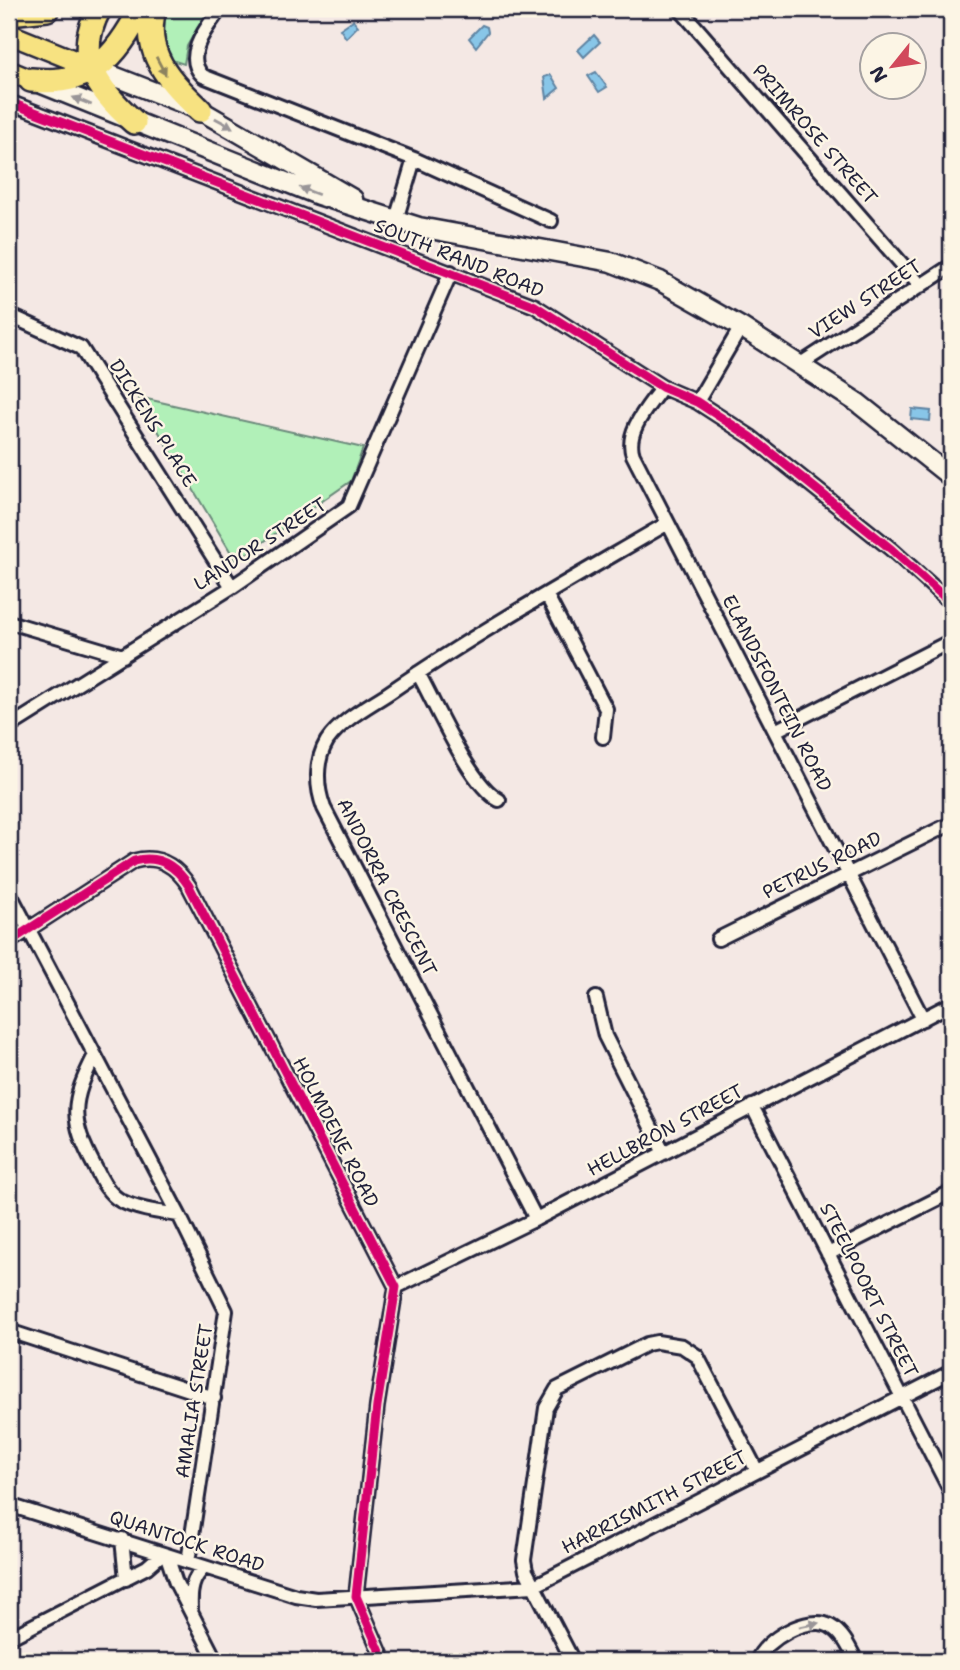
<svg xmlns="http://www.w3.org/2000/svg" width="960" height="1670" font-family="'Shantell Sans',sans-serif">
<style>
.green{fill:#b1f0b8;stroke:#6a897a;stroke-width:2}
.water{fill:#88c6e8;stroke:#5f84a3;stroke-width:2}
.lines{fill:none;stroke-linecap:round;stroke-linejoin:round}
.minor-casing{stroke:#22223b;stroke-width:18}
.secondary-casing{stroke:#22223b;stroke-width:23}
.primary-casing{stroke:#22223b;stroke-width:24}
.motorway-casing{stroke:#22223b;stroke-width:28}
.minor{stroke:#fcf5e5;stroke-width:12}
.secondary{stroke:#fcf5e5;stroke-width:18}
.primary{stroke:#f7e281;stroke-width:19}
.motorway{stroke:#f7e281;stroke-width:23}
.cycleway-casing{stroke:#fcf5e5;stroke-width:13}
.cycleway{stroke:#d6006c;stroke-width:9}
.oneway{fill:#8c825e}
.oneway2{fill:#9a9698}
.labels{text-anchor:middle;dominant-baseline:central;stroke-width:5;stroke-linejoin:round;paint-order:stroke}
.street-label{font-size:19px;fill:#22223b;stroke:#fcf5e5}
</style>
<rect width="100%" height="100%" fill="#f4e8e4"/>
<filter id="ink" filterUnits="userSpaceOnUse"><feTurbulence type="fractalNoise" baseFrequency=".0143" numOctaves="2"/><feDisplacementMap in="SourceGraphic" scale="14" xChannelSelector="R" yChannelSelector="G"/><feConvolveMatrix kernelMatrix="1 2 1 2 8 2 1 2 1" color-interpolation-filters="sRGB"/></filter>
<g filter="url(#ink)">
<path class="green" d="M156,9H209L187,46L184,64L159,56Z
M138,397L363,448L351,481L236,561Z"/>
<path class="water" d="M353,20L358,26L346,38L340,29Z
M482,25L487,27L488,32L476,47L469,38Z
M594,35L600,42L584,57L578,50Z
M596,72L607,87L599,92L588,76Z
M551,75L559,88L547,98L544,77Z
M912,409L931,411L930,421L911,419Z"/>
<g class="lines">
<g class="minor-casing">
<path id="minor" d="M220,9C208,26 182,56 203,76L414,159L551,221
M680,9L921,286
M9,102L535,306L662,387L697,402L751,437L891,549L951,603
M396,220L414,159
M9,315L81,348L232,587
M799,365L951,266
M662,387C650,405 624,431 633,455L923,1019
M697,402L741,327
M546,594L606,709L603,737
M9,622L123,656
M418,673C436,705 469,784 499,800
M9,727L232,587L349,506L451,272
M775,731L951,641
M9,892L179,1215L226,1311L188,1562
M718,939L944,827
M9,942L134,861C159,854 176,866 189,886L396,1287L377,1406L356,1596L384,1661
M596,998L605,1036L664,1153
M95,1055C71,1102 69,1119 95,1167C101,1179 108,1194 121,1201C139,1210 160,1212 179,1215
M752,1106L951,1492
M536,1219L324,808C316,787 315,761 327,741C341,720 369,706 390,692C479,631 574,578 668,523
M828,1254L951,1192
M396,1287L536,1219L951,1004
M9,1331L214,1398
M9,1505L296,1596L316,1599L534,1586L951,1372
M122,1539L126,1579
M167,1556L176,1583L216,1661
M191,1608C190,1591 192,1578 205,1567
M9,1638L147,1567L162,1554
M573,1661L526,1571L524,1560L546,1408L557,1389L647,1344L657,1342L682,1346L697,1356L757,1471
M757,1661C764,1640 809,1614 830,1626C843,1633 850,1649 856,1661"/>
</g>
<g class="secondary-casing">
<path id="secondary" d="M93,68L200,110L353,199
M37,82L318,195L419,227L611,262L660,281L741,327L858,403L951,477"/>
</g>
<g class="primary-casing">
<path id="primary" d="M9,34L93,68
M9,71L31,80"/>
</g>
<g class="motorway-casing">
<path id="motorway" d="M99,9C73,57 97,89 134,122
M154,9C142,54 170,81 200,110
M9,13L47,9
M31,80C91,86 115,59 141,9"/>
</g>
<use href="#minor" class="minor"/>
<use href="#secondary" class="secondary"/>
<use href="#primary" class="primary"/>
<use href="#motorway" class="motorway"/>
<g class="cycleway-casing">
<path id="cycleway" d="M9,102L535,306L662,387L697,402L751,437L891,549L951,603
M9,942L134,861C159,854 176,866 189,886L396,1287L377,1406L356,1596L384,1661"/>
</g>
<use href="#cycleway" class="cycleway"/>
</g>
<defs><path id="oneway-solid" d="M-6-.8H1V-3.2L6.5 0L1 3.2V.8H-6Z" transform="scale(1.75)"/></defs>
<use class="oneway" href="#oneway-solid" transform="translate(161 66) rotate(62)"/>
<g class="oneway2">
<use href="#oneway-solid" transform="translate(82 101) rotate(-158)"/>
<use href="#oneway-solid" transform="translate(224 123) rotate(29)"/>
<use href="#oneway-solid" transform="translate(309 191) rotate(-159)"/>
<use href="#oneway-solid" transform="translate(809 1625) rotate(-11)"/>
</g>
</g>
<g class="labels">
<g class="street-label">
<text transform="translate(815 134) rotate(49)">PRIMROSE STREET</text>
<text transform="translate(459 258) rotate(22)">SOUTH RAND ROAD</text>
<text transform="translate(865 299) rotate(-33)">VIEW STREET</text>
<text transform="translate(153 423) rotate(58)">DICKENS PLACE</text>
<text transform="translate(260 544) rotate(-33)">LANDOR STREET</text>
<text transform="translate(777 693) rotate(63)">ELANDSFONTEIN ROAD</text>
<text transform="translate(822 865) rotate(-26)">PETRUS ROAD</text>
<text transform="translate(387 887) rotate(63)">ANDORRA CRESCENT</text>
<text transform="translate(665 1130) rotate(-28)">HELLBRON STREET</text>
<text transform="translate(336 1132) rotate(63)">HOLMDENE ROAD</text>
<text transform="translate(869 1290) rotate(63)">STEELPOORT STREET</text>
<text transform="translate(194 1401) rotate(-81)">AMALIA STREET</text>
<text transform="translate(654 1502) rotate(-27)">HARRISMITH STREET</text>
<text transform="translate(187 1541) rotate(18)">QUANTOCK ROAD</text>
</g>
</g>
<rect width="960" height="1670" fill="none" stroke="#fcf5e5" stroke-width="35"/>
<rect x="18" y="18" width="925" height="1635" fill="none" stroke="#22223b" stroke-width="2.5" filter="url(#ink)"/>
<g transform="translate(893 66) rotate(240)"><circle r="33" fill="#fcf5e5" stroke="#a5a1a1" stroke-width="2"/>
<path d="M0-5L12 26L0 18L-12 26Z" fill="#d1495b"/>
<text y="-10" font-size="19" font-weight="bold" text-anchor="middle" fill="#22223b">N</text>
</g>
</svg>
